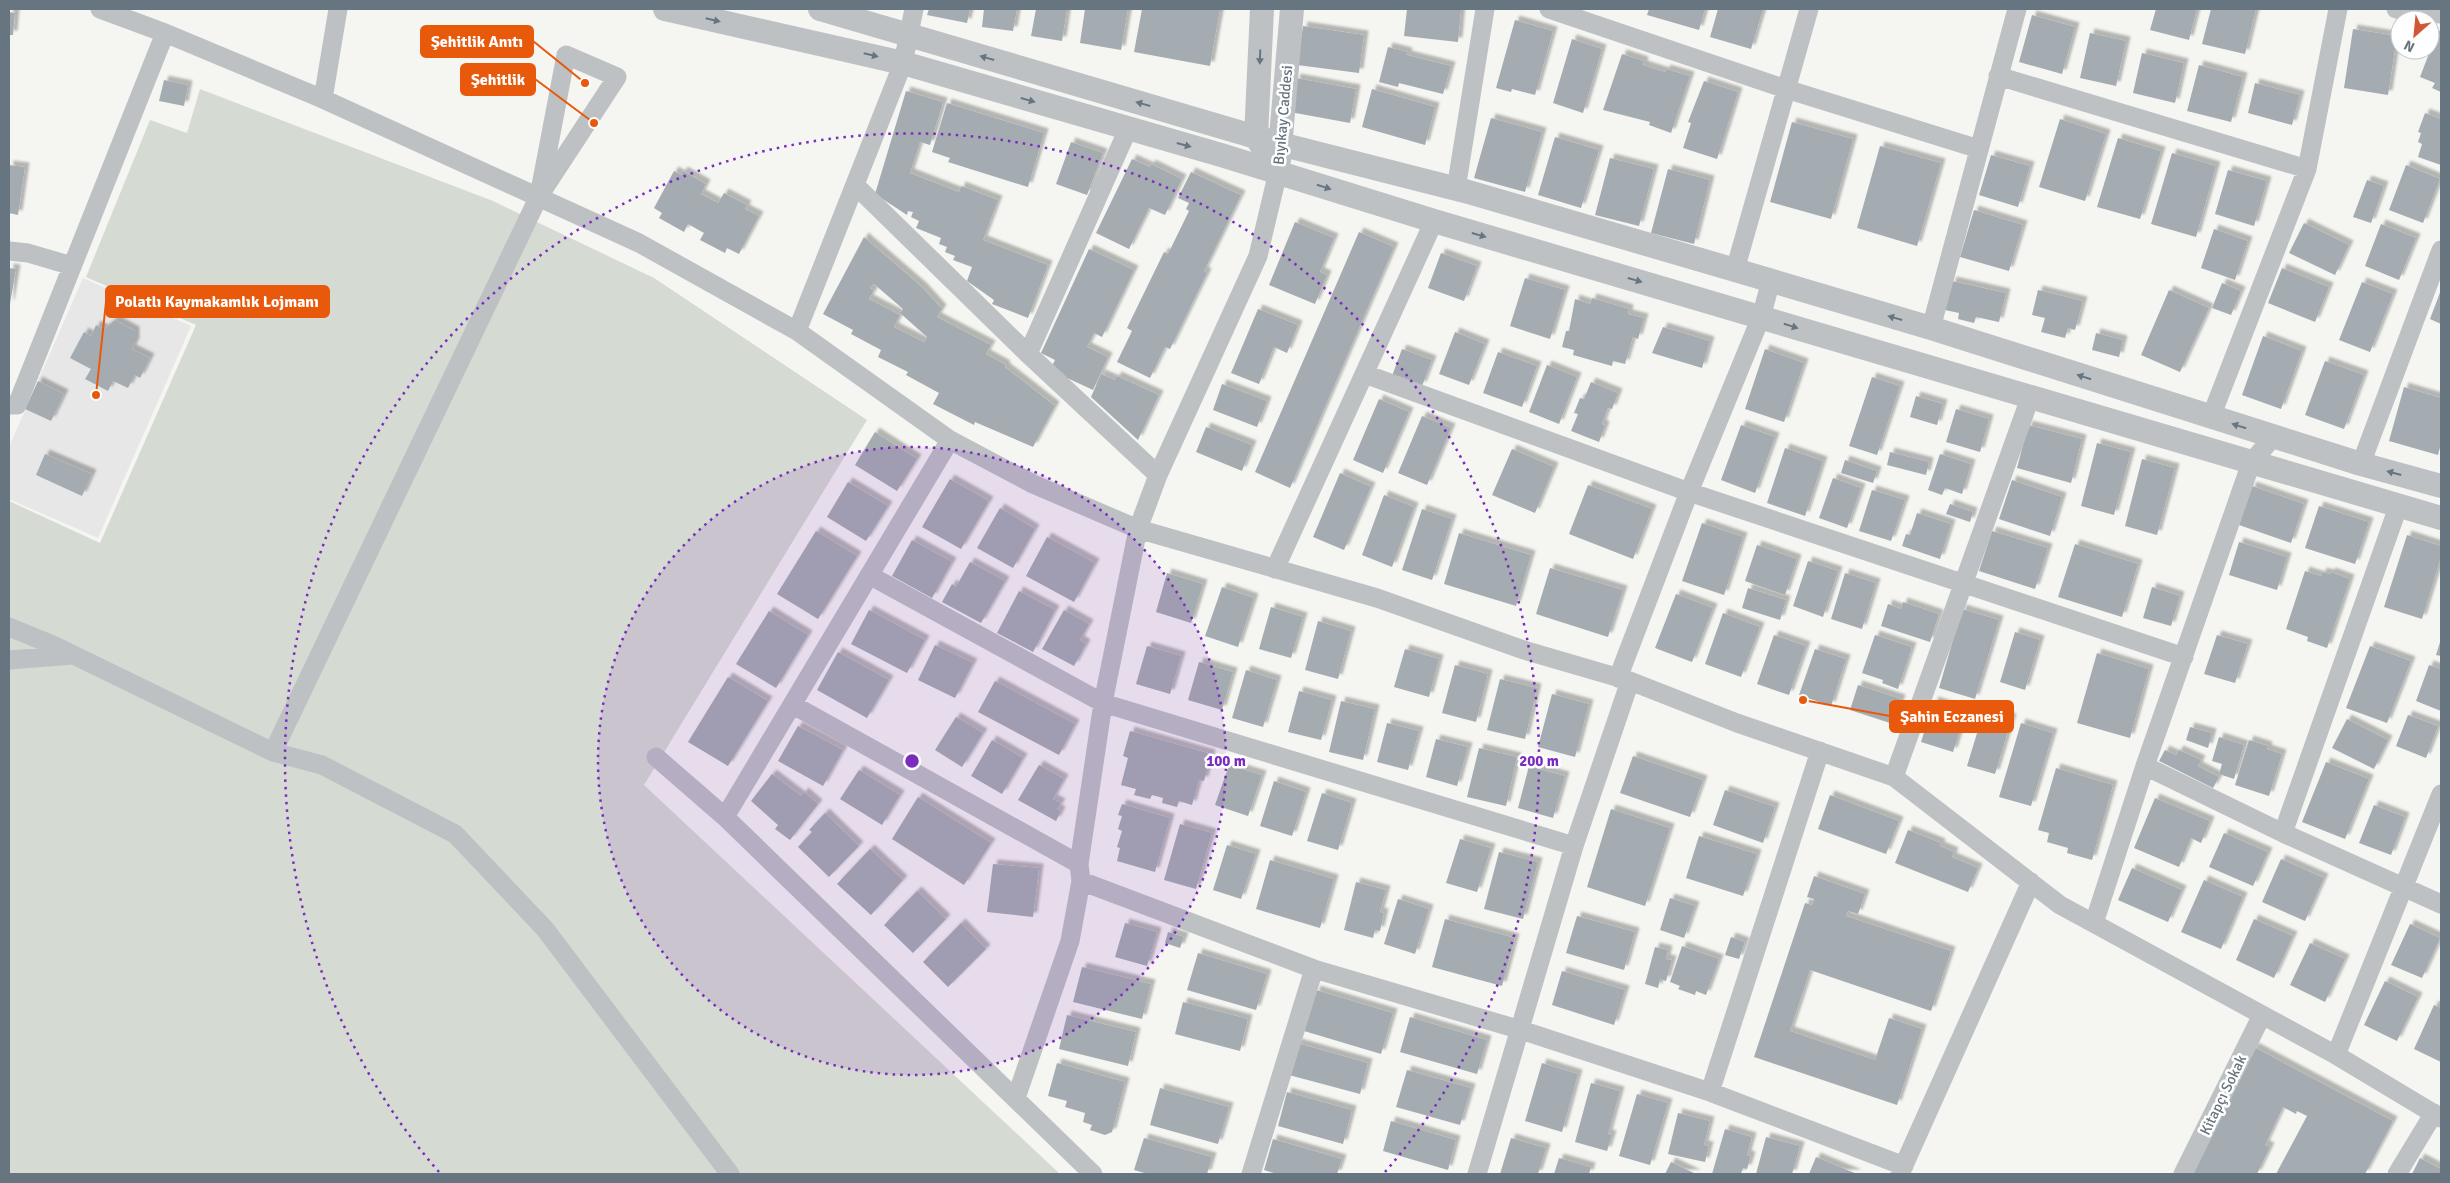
<svg xmlns="http://www.w3.org/2000/svg" width="2450" height="1183" font-family="Signika,sans-serif">
<style>
.built{fill:#e6e7e6}
.green{fill:#d5dad2}
.building{fill:#a5acb1;fill-rule:evenodd;filter:url(#shadow)}
.lines{fill:none;stroke-linecap:round;stroke-linejoin:round}
.minor{stroke:#bdc1c4;stroke-width:19}
.tertiary{stroke:#bdc1c4;stroke-width:24}
.oneway{fill:#677580}
.ring{fill:none;stroke:#7b2cbf;stroke-width:2.5;stroke-dasharray:2.5 5}
.labels{text-anchor:middle;dominant-baseline:central;stroke-width:5;stroke-linejoin:round;paint-order:stroke}
.street-label{font-size:15px;fill:#677580;stroke:#fff}
.centre{fill:#7b2cbf;stroke:#fff;stroke-width:2.5}
.ring-label{font-size:15px;text-anchor:middle;font-weight:bold;fill:#7b2cbf;stroke:#fff;stroke-width:5;stroke-linejoin:round;paint-order:stroke}
.leader{fill:none;stroke:#e8590c;stroke-width:2}
.callout-dot{fill:#e8590c;stroke:#fff;stroke-width:2}
.callout{fill:#e8590c;stroke:#e8590c;stroke-width:2}
.callout-label{font-size:16px;text-anchor:middle;font-weight:bold;fill:#fff}
</style>
<defs>
<filter id="shadow"><feDropShadow dx="4.5" dy="-4.5" stdDeviation="1" flood-color="#0004"/></filter>
</defs>
<rect width="100%" height="100%" fill="#f5f5f2"/>
<path class="built" d="M83,278L191,326L98,538L9,499V447Z"/>
<path class="green" d="M200,89L493,201L654,278L867,420L644,785L1060,1174H9V501L100,543L196,325L86,277L150,120L187,133Z"/>
<path class="building" d="M929,9H970L967,23L927,15Z
M984,9H1017L1013,31L982,27Z
M1036,9H1067L1062,41L1031,36Z
M1085,9H1128L1121,50L1080,43Z
M1142,9H1220L1210,66L1134,52Z
M1407,9H1461L1458,42L1404,36Z
M1649,9H1705L1699,30L1647,15Z
M1718,9H1763L1751,49L1710,37Z
M2156,9H2197L2189,40L2150,30Z
M2211,9H2256L2245,54L2202,44Z
M9,12L15,13L13,35H9Z
M2032,15L2075,27L2062,74L2019,62Z
M1515,20L1553,31L1535,95L1512,89L1511,92L1496,88Z
M1303,26L1364,35L1359,73L1297,65Z
M2353,29L2397,36L2388,95L2344,88Z
M2438,30L2441,32V92L2432,88L2435,83L2420,77Z
M2090,33L2126,41L2116,86L2080,78Z
M1572,39L1602,49L1583,113L1553,103Z
M1388,47L1408,52L1407,55L1451,66L1443,94L1399,83L1398,87L1379,82Z
M2142,53L2184,63L2175,103L2133,93Z
M1622,54L1644,61L1643,65L1665,72L1666,69L1690,76L1671,133L1649,125L1650,122L1603,110Z
M2199,65L2243,77L2231,122L2187,111Z
M1296,78L1356,89L1350,123L1290,112Z
M164,80L188,85L184,106L159,101Z
M1704,81L1738,92L1717,159L1683,148L1691,123L1688,122Z
M2255,83L2300,95L2292,125L2248,113Z
M1372,89L1435,107L1425,145L1362,127Z
M906,91L943,102L930,145L920,142L910,173L959,192L961,186L998,200L983,240L1048,265L1028,318L992,304L994,300L967,281L972,267L953,260L955,256L945,252L947,247L939,244L941,238L916,228L919,221L911,217L913,212L908,211L907,215L875,194Z
M947,103L1044,133L1028,187L948,162L950,158L932,152Z
M2425,113L2441,119V165L2418,157L2422,144L2418,142L2421,133L2418,132Z
M1491,118L1542,132L1525,192L1474,178Z
M2060,119L2106,134L2085,201L2039,187Z
M1792,122L1853,139L1831,219L1770,202Z
M1555,137L1599,150L1581,208L1538,195Z
M2118,138L2161,151L2140,219L2097,207Z
M1071,142L1103,153L1087,195L1056,184Z
M1880,146L1941,163L1917,246L1857,228Z
M2172,153L2216,166L2196,237L2151,224Z
M1991,155L2030,166L2018,207L1979,195Z
M1610,158L1654,169L1639,226L1595,215Z
M1132,159L1150,167L1151,164L1182,179L1165,215L1149,208L1129,249L1096,233Z
M9,165L25,167L18,215L9,213Z
M2406,165L2440,179L2423,223L2389,210Z
M1668,169L1710,180L1694,244L1651,233Z
M2228,170L2267,181L2254,226L2215,214Z
M674,171L681,175L683,171L706,184L701,194L718,203L724,193L747,205L745,209L759,216L739,254L727,248L725,253L700,240L704,233L688,224L684,232L659,218L662,213L654,208Z
M1191,172L1241,195L1204,271L1207,273L1170,349L1165,347L1150,378L1117,362L1132,331L1127,328L1164,252L1168,254L1189,211L1186,209L1189,203L1178,198Z
M2367,180L2384,186L2371,223L2353,217Z
M1974,210L2023,225L2009,271L1960,257Z
M1295,222L1334,238L1320,272L1327,275L1315,304L1269,285Z
M2304,223L2349,245L2335,275L2289,253Z
M2381,224L2416,238L2399,280L2365,266Z
M2214,229L2248,241L2235,280L2201,268Z
M1359,232L1394,247L1290,488L1255,472Z
M864,237L922,287L942,309L937,317L991,345L986,354L1006,365L1005,367L1055,406L1033,447L975,422L974,425L933,404L939,393L906,375L908,372L878,357L881,350L851,334L853,330L823,314ZM874,284L903,309L900,313L927,337L924,342L894,327L900,315L869,299L874,290L870,288Z
M1089,249L1134,270L1102,337L1094,333L1087,347L1108,357L1093,390L1050,370L1055,360L1041,353Z
M1441,253L1477,266L1464,301L1428,288Z
M9,268L16,269L10,304H9Z
M2282,268L2329,287L2315,322L2268,303Z
M1525,278L1565,290L1550,339L1510,326Z
M1952,281L2006,293L1999,322L1976,317L1974,323L1958,319L1959,313L1945,310Z
M2362,282L2393,294L2370,352L2339,340Z
M2222,283L2241,291L2231,315L2212,308Z
M2038,290L2083,301L2075,330L2068,328L2065,338L2041,332L2045,318L2032,315Z
M2169,290L2209,308L2180,372L2141,355Z
M2441,290V324L2430,319Z
M1592,298L1629,309L1628,314L1644,318L1638,339L1633,337L1625,364L1613,361L1612,366L1573,355L1574,350L1562,347L1566,331H1569L1575,299L1590,304Z
M1258,309L1298,325L1287,353L1274,347L1259,384L1231,373Z
M115,320L135,331V342L132,349L150,358L140,378L135,375L128,388L113,381L108,391L85,379L91,369L70,358L84,332L91,336L96,325L104,329Z
M1663,327L1710,341L1702,368L1652,353Z
M1455,332L1485,344L1469,385L1439,374Z
M2096,333L2123,340L2119,357L2092,350Z
M2263,336L2302,351L2281,409L2242,395Z
M1402,349L1432,360L1422,386L1392,376Z
M1765,349L1804,363L1784,422L1745,409Z
M1498,352L1537,366L1522,407L1483,393Z
M2325,361L2364,375L2344,429L2305,415Z
M1547,365L1577,377L1559,424L1529,412Z
M1101,374L1115,380L1117,376L1159,395L1138,440L1091,397Z
M1872,377L1900,386L1877,455L1849,446Z
M38,381L64,394L51,421L25,409Z
M1591,382L1618,393L1612,409L1608,408L1602,424L1605,426L1599,442L1571,431L1578,414L1574,413L1580,398L1584,399Z
M1222,384L1267,401L1257,427L1213,410Z
M2404,387L2441,398V442L2438,455L2389,441Z
M1916,396L1943,404L1937,425L1910,417Z
M1379,399L1409,412L1383,473L1353,460Z
M1956,409L1989,419L1980,452L1946,442Z
M1422,416L1451,428L1427,485L1398,473Z
M1741,425L1775,437L1755,493L1721,480Z
M2028,425L2082,439L2071,483L2017,468Z
M1206,427L1252,445L1242,471L1196,452Z
M875,432L917,459L897,491L855,465Z
M2097,443L2131,452L2114,515L2081,506Z
M1785,448L1823,461L1805,516L1767,503Z
M1512,449L1554,467L1535,513L1492,495Z
M1890,452L1929,462L1926,475L1887,465Z
M45,454L92,474L82,496L36,475Z
M1940,454L1971,464L1962,494L1945,488L1942,495L1928,490Z
M2142,459L2175,468L2157,535L2125,526Z
M1845,460L1877,471L1873,483L1841,473Z
M1340,473L1371,487L1344,550L1313,537Z
M1833,478L1861,488L1847,528L1819,518Z
M950,479L989,501L961,549L922,527Z
M2012,480L2062,497L2050,536L1999,519Z
M848,482L888,506L866,541L827,517Z
M1588,485L1652,509L1633,559L1569,534Z
M2252,486L2304,504L2291,543L2239,525Z
M1872,490L1905,500L1891,541L1859,531Z
M1384,495L1414,507L1392,567L1362,555Z
M1950,504L1973,512L1970,522L1946,514Z
M2319,506L2369,522L2355,564L2305,548Z
M1000,508L1035,529L1013,568L977,548Z
M1422,509L1452,519L1432,580L1402,570Z
M1917,513L1951,524L1940,559L1902,546L1906,534L1910,535Z
M1702,523L1743,537L1724,595L1682,581Z
M816,531L857,556L818,619L777,594Z
M1992,531L2048,548L2035,589L1979,571Z
M1459,533L1531,555L1516,606L1444,584Z
M2407,535L2441,546V557L2422,619L2384,607Z
M1047,537L1095,563L1074,602L1026,576Z
M912,540L952,562L932,598L892,576Z
M2239,542L2287,557L2277,590L2229,575Z
M2075,544L2138,564L2122,617L2058,597Z
M1757,545L1797,559L1785,595L1745,581Z
M1808,561L1838,571L1823,617L1793,606Z
M970,562L1005,581L981,623L942,602L952,584L956,587Z
M1550,568L1623,590L1608,637L1536,614Z
M2305,571L2321,576L2322,572L2330,574L2331,572L2350,579L2327,648L2307,641L2308,637L2286,629Z
M1167,573L1203,584L1191,623L1156,612Z
M1845,573L1876,583L1862,629L1831,619Z
M1222,587L1254,598L1238,647L1205,636Z
M2152,587L2180,596L2171,626L2143,618Z
M1748,588L1786,600L1780,620L1742,608Z
M1019,591L1055,610L1033,652L997,633Z
M1676,594L1713,608L1692,662L1655,648Z
M1903,602L1939,614L1930,642L1881,626L1888,604L1901,609Z
M1271,607L1303,617L1291,658L1259,649Z
M1962,609L1999,620L1975,699L1939,688Z
M869,610L925,640L907,673L851,644Z
M1064,610L1089,624L1080,640L1086,644L1074,666L1042,649Z
M769,611L808,635L776,688L736,664Z
M1723,613L1760,627L1741,677L1705,664Z
M1318,621L1351,631L1338,679L1305,670Z
M2015,632L2040,640L2025,690L2000,682Z
M1774,635L1806,646L1789,695L1757,684Z
M1875,635L1912,647L1898,689L1882,683L1883,680L1862,673Z
M2217,635L2248,644L2235,683L2204,674Z
M2441,639V656L2436,655Z
M935,645L973,663L955,698L918,680Z
M1147,646L1181,656L1170,694L1136,684Z
M2370,646L2411,661L2387,723L2346,708Z
M1405,649L1439,659L1429,697L1394,687Z
M1815,649L1846,659L1831,706L1799,695Z
M838,652L889,680L867,718L817,690Z
M2097,653L2149,669L2130,738L2077,723Z
M1199,662L1233,672L1222,710L1188,700Z
M1455,665L1488,674L1476,722L1442,713Z
M2429,665L2441,669V711L2416,701Z
M1246,670L1277,680L1263,727L1232,718Z
M728,677L768,701L728,766L688,742Z
M1500,679L1537,688L1525,739L1487,730Z
M995,681L1075,724L1059,755L978,712Z
M1858,685L1901,699L1893,724L1850,710Z
M1299,691L1332,700L1321,740L1288,732Z
M1552,694L1589,704L1575,757L1538,747Z
M1341,701L1375,709L1363,760L1329,752Z
M1934,701L1966,711L1953,752L1921,742Z
M1984,710L2012,718L1995,774L1967,766Z
M2408,715L2438,726L2426,758L2396,746Z
M956,717L983,733L962,767L935,750Z
M2347,719L2388,740L2374,769L2332,748Z
M1387,723L1419,731L1408,770L1377,762Z
M2021,723L2053,733L2031,806L1999,797Z
M798,726L843,750L823,786L778,761Z
M2190,727L2212,733L2208,748L2186,740Z
M1130,731L1211,754L1204,781L1199,780L1192,805L1179,801L1177,807L1162,803L1163,798L1152,795L1150,799L1134,795L1136,789L1121,785L1128,758L1123,756Z
M2219,737L2244,745L2234,779L2219,774L2222,764L2212,761Z
M1436,739L1468,747L1457,786L1426,777Z
M992,740L1023,758L1002,794L971,776Z
M2249,740L2268,746L2267,749L2282,754L2269,796L2235,785Z
M1479,748L1517,757L1506,806L1467,797Z
M2165,750L2176,755L2179,750L2201,760L2198,766L2219,777L2213,788L2159,761Z
M1633,756L1703,780L1690,817L1620,793Z
M2326,762L2369,779L2345,839L2302,822Z
M1039,765L1064,779L1053,799L1061,803L1057,809L1061,811L1056,821L1018,800Z
M1229,765L1262,775L1248,816L1215,805Z
M1529,766L1565,776L1553,818L1518,808Z
M2056,768L2113,785L2092,860L2067,853L2068,848L2047,842L2049,833L2038,830Z
M859,770L900,795L882,825L840,799Z
M772,774L801,796L804,792L818,804L790,840L775,829L778,825L751,801Z
M1274,781L1306,792L1292,836L1260,826Z
M1725,790L1775,807L1763,843L1713,825Z
M1322,793L1352,803L1338,850L1307,841Z
M1830,795L1899,821L1886,854L1818,829Z
M918,797L991,843L964,885L892,839Z
M2155,798L2210,821L2201,843L2191,838L2179,867L2134,848Z
M1122,804L1170,818L1155,872L1117,861L1120,848L1117,847L1122,831L1118,829L1122,816L1118,815Z
M2374,805L2405,817L2391,855L2359,843Z
M1611,809L1670,828L1645,906L1587,887Z
M825,813L859,846L829,877L798,847L812,832L809,830Z
M1180,824L1212,833L1196,889L1164,880Z
M1908,830L1941,843L1940,846L1954,852L1952,857L1978,868L1968,892L1895,863Z
M2224,833L2268,852L2253,886L2209,867Z
M1699,836L1757,854L1743,896L1686,878Z
M1460,839L1491,848L1477,892L1446,883Z
M1227,845L1256,854L1241,899L1213,890Z
M870,849L903,880L871,915L837,884Z
M1499,852L1538,862L1523,919L1484,909Z
M2281,859L2324,878L2305,921L2262,902Z
M1270,860L1334,879L1320,928L1256,909Z
M993,864L1039,868L1033,917L987,912Z
M2132,868L2182,890L2168,922L2118,900Z
M1814,876L1865,894L1858,914L1848,911L1846,916L1951,951L1931,1011L1810,970L1790,1031L1875,1060L1889,1018L1922,1029L1897,1105L1754,1057L1805,903L1812,905L1814,899L1807,897Z
M2204,880L2243,897L2221,949L2181,932Z
M1356,882L1386,890L1380,912L1384,913L1380,931L1375,930L1373,938L1344,930Z
M917,891L946,919L913,953L884,925Z
M1670,898L1695,906L1684,938L1660,930Z
M1398,899L1429,909L1415,954L1384,944Z
M1577,916L1635,932L1624,970L1566,953Z
M1445,919L1515,938L1502,986L1432,967Z
M2254,919L2293,936L2274,978L2236,960Z
M961,923L986,949L948,987L923,962Z
M1125,923L1157,932L1147,966L1115,957Z
M2410,924L2440,938L2422,978L2391,965Z
M1168,932L1184,937L1180,948L1165,943Z
M1731,937L1745,942L1739,959L1725,955Z
M2310,943L2345,959L2325,1002L2290,985Z
M1682,946L1719,959L1706,995L1696,991L1695,995L1678,989L1680,986L1670,982Z
M1655,947L1668,950L1666,959L1672,960L1666,981L1660,979L1658,988L1645,984Z
M1198,953L1267,974L1256,1010L1187,990Z
M1082,967L1151,984L1142,1019L1073,1002Z
M1562,971L1625,990L1614,1025L1552,1005Z
M2385,981L2418,997L2397,1041L2364,1025Z
M1316,990L1393,1013L1381,1054L1304,1031Z
M1183,1002L1248,1019L1240,1051L1175,1034Z
M2434,1005L2441,1008V1062L2414,1049Z
M1067,1015L1136,1032L1128,1066L1059,1049Z
M1410,1017L1487,1040L1477,1074L1400,1052Z
M1297,1043L1368,1063L1360,1094L1289,1075Z
M2254,1047L2393,1121L2365,1174H2276L2307,1116L2297,1111L2296,1114L2283,1107L2265,1145L2270,1147L2257,1174H2193Z
M1057,1063L1125,1082L1112,1132L1105,1135L1090,1130L1092,1125L1083,1122L1085,1113L1065,1107L1067,1101L1048,1096Z
M1542,1063L1578,1074L1562,1132L1525,1121Z
M1407,1070L1471,1088L1460,1125L1396,1107Z
M1591,1083L1620,1091L1608,1134L1612,1135L1607,1151L1575,1142Z
M1160,1088L1229,1107L1218,1144L1150,1125Z
M1287,1092L1352,1110L1343,1144L1278,1126Z
M1637,1094L1668,1103L1650,1165L1619,1156Z
M1678,1113L1710,1121L1704,1145L1709,1146L1705,1162L1668,1154Z
M1391,1121L1456,1140L1448,1170L1383,1151Z
M1725,1129L1752,1137L1747,1155L1751,1156L1747,1169L1743,1168L1741,1174H1712Z
M1766,1137L1800,1146L1792,1174H1756Z
M1144,1138L1212,1157L1207,1174H1148L1134,1170Z
M1511,1138L1546,1148L1538,1174H1500Z
M1273,1139L1342,1159L1337,1174H1277L1264,1170Z
M1816,1157L1857,1174H1809Z
M1559,1158L1591,1167L1589,1174H1554Z
M2420,1158L2441,1169V1174H2412Z
M1671,1162L1696,1174H1665Z"/>
<g class="lines">
<path class="minor" d="M100,9L165,33L323,99L639,243L797,331L950,440L1033,484L1138,529L1377,598L1524,650L1630,681L1737,723L1894,777L2060,905L2336,1055L2441,1118
M1549,9L1786,89L1979,149
M2396,9L2441,14
M1998,76L2307,169
M323,99L338,9
M855,185L1028,354L1158,475
M1456,189L1485,9
M9,251L28,253L72,266
M1735,270L1809,9
M1931,328L2017,9
M797,331L903,63L914,9
M1028,354L1128,129
M1365,374L1689,492L2184,657
M9,405H17L165,33
M2211,417L2307,169L2338,9
M2361,464L2441,250
M1275,569L1434,221
M869,575L1103,703L1574,846
M9,627L53,645L273,752L322,765L455,834L545,929L730,1174
M9,660L73,655
M1618,678L1689,492L1761,317L1771,281
M793,705L1079,864
M273,752L539,196L617,77L566,55L539,196
M656,757L725,817L1093,1174
M2145,766L2283,833L2441,904
M1894,777L2030,398
M725,817L950,440
M2283,833L2398,507
M1081,881L1314,969L1521,1030L1710,1092L1904,1166
M2094,923L2145,766L2251,463L2273,437
M2336,1055L2441,794
M1710,1092L1820,751
M1016,1098L1070,941L1081,881L1079,864L1103,703L1138,529L1158,475L1258,256L1278,172
M1251,1174L1314,969
M1477,1174L1574,846L1630,681
M1900,1174L2031,882
M2183,1174L2262,1015
M2397,1174L2434,1113"/>
<path class="tertiary" d="M665,9L903,63L1221,155L1434,221L2441,518
M820,9L1280,144L1465,191L1735,270L1931,328L2361,464L2441,486
M1262,9L1256,137L1264,149
M1279,160L1292,9"/>
</g>
<defs><path id="oneway-solid" d="M-6-.8H1V-3.2L6.5 0L1 3.2V.8H-6Z" transform="scale(1.25)"/></defs>
<g class="oneway">
<use href="#oneway-solid" transform="translate(713 20) rotate(13)"/>
<use href="#oneway-solid" transform="translate(871 55) rotate(13)"/>
<use href="#oneway-solid" transform="translate(1260 57) rotate(92)"/>
<use href="#oneway-solid" transform="translate(987 58) rotate(-164)"/>
<use href="#oneway-solid" transform="translate(1028 100) rotate(16)"/>
<use href="#oneway-solid" transform="translate(1143 104) rotate(-164)"/>
<use href="#oneway-solid" transform="translate(1184 145) rotate(15)"/>
<use href="#oneway-solid" transform="translate(1324 187) rotate(18)"/>
<use href="#oneway-solid" transform="translate(1479 235) rotate(16)"/>
<use href="#oneway-solid" transform="translate(1635 280) rotate(16)"/>
<use href="#oneway-solid" transform="translate(1895 318) rotate(-164)"/>
<use href="#oneway-solid" transform="translate(1791 326) rotate(17)"/>
<use href="#oneway-solid" transform="translate(2084 377) rotate(-162)"/>
<use href="#oneway-solid" transform="translate(2239 426) rotate(-163)"/>
<use href="#oneway-solid" transform="translate(2394 473) rotate(-165)"/>
</g>
<circle cx="912" cy="761" r="314" fill="#7b2cbf" fill-opacity=".12"/>
<g class="ring">
<circle cx="912" cy="761" r="314"/>
<path d="M439 1172A627 627 0 1 1 1385 1172"/>
</g>
<g class="labels">
<g class="street-label">
<text transform="translate(1283 115) rotate(-85)">Bıyıkay Caddesi</text>
<text transform="translate(2223 1095) rotate(-64)">Kitapçı Sokak</text>
</g>
</g>
<circle cx="912" cy="761" r="8" class="centre"/>
<g class="ring-label">
<text x="1226" y="766">100 m</text>
<text x="1539" y="766">200 m</text>
</g>
<path class="leader" d="M585 83L533 41M594 123L535 79M96 395L106 302M1803 700L1890 716"/>
<g class="callout-dot">
<circle cx="585" cy="83" r="5"/>
<circle cx="594" cy="123" r="5"/>
<circle cx="96" cy="395" r="5"/>
<circle cx="1803" cy="700" r="5"/>
</g>
<g class="callout">
<rect x="421" y="26" width="112" height="31" rx="5"/>
<rect x="461" y="64" width="74" height="31" rx="5"/>
<rect x="106" y="286" width="223" height="31" rx="5"/>
<rect x="1890" y="701" width="123" height="31" rx="5"/>
</g>
<g class="callout-label">
<text x="477" y="47">Şehitlik Anıtı</text>
<text x="498" y="85">Şehitlik</text>
<text x="217" y="307">Polatlı Kaymakamlık Lojmanı</text>
<text x="1952" y="722">Şahin Eczanesi</text>
</g>
<rect width="2450" height="1183" fill="none" stroke="#677580" stroke-width="20"/>
<g transform="translate(2415 35) rotate(207)"><circle r="24" fill="#ffffff" stroke="#c2c8cc"/>
<path d="M0-4L9 19L0 12L-9 19Z" fill="#d15836"/>
<text y="-8" font-size="14" font-weight="bold" text-anchor="middle" fill="#677580">N</text>
</g>
</svg>
